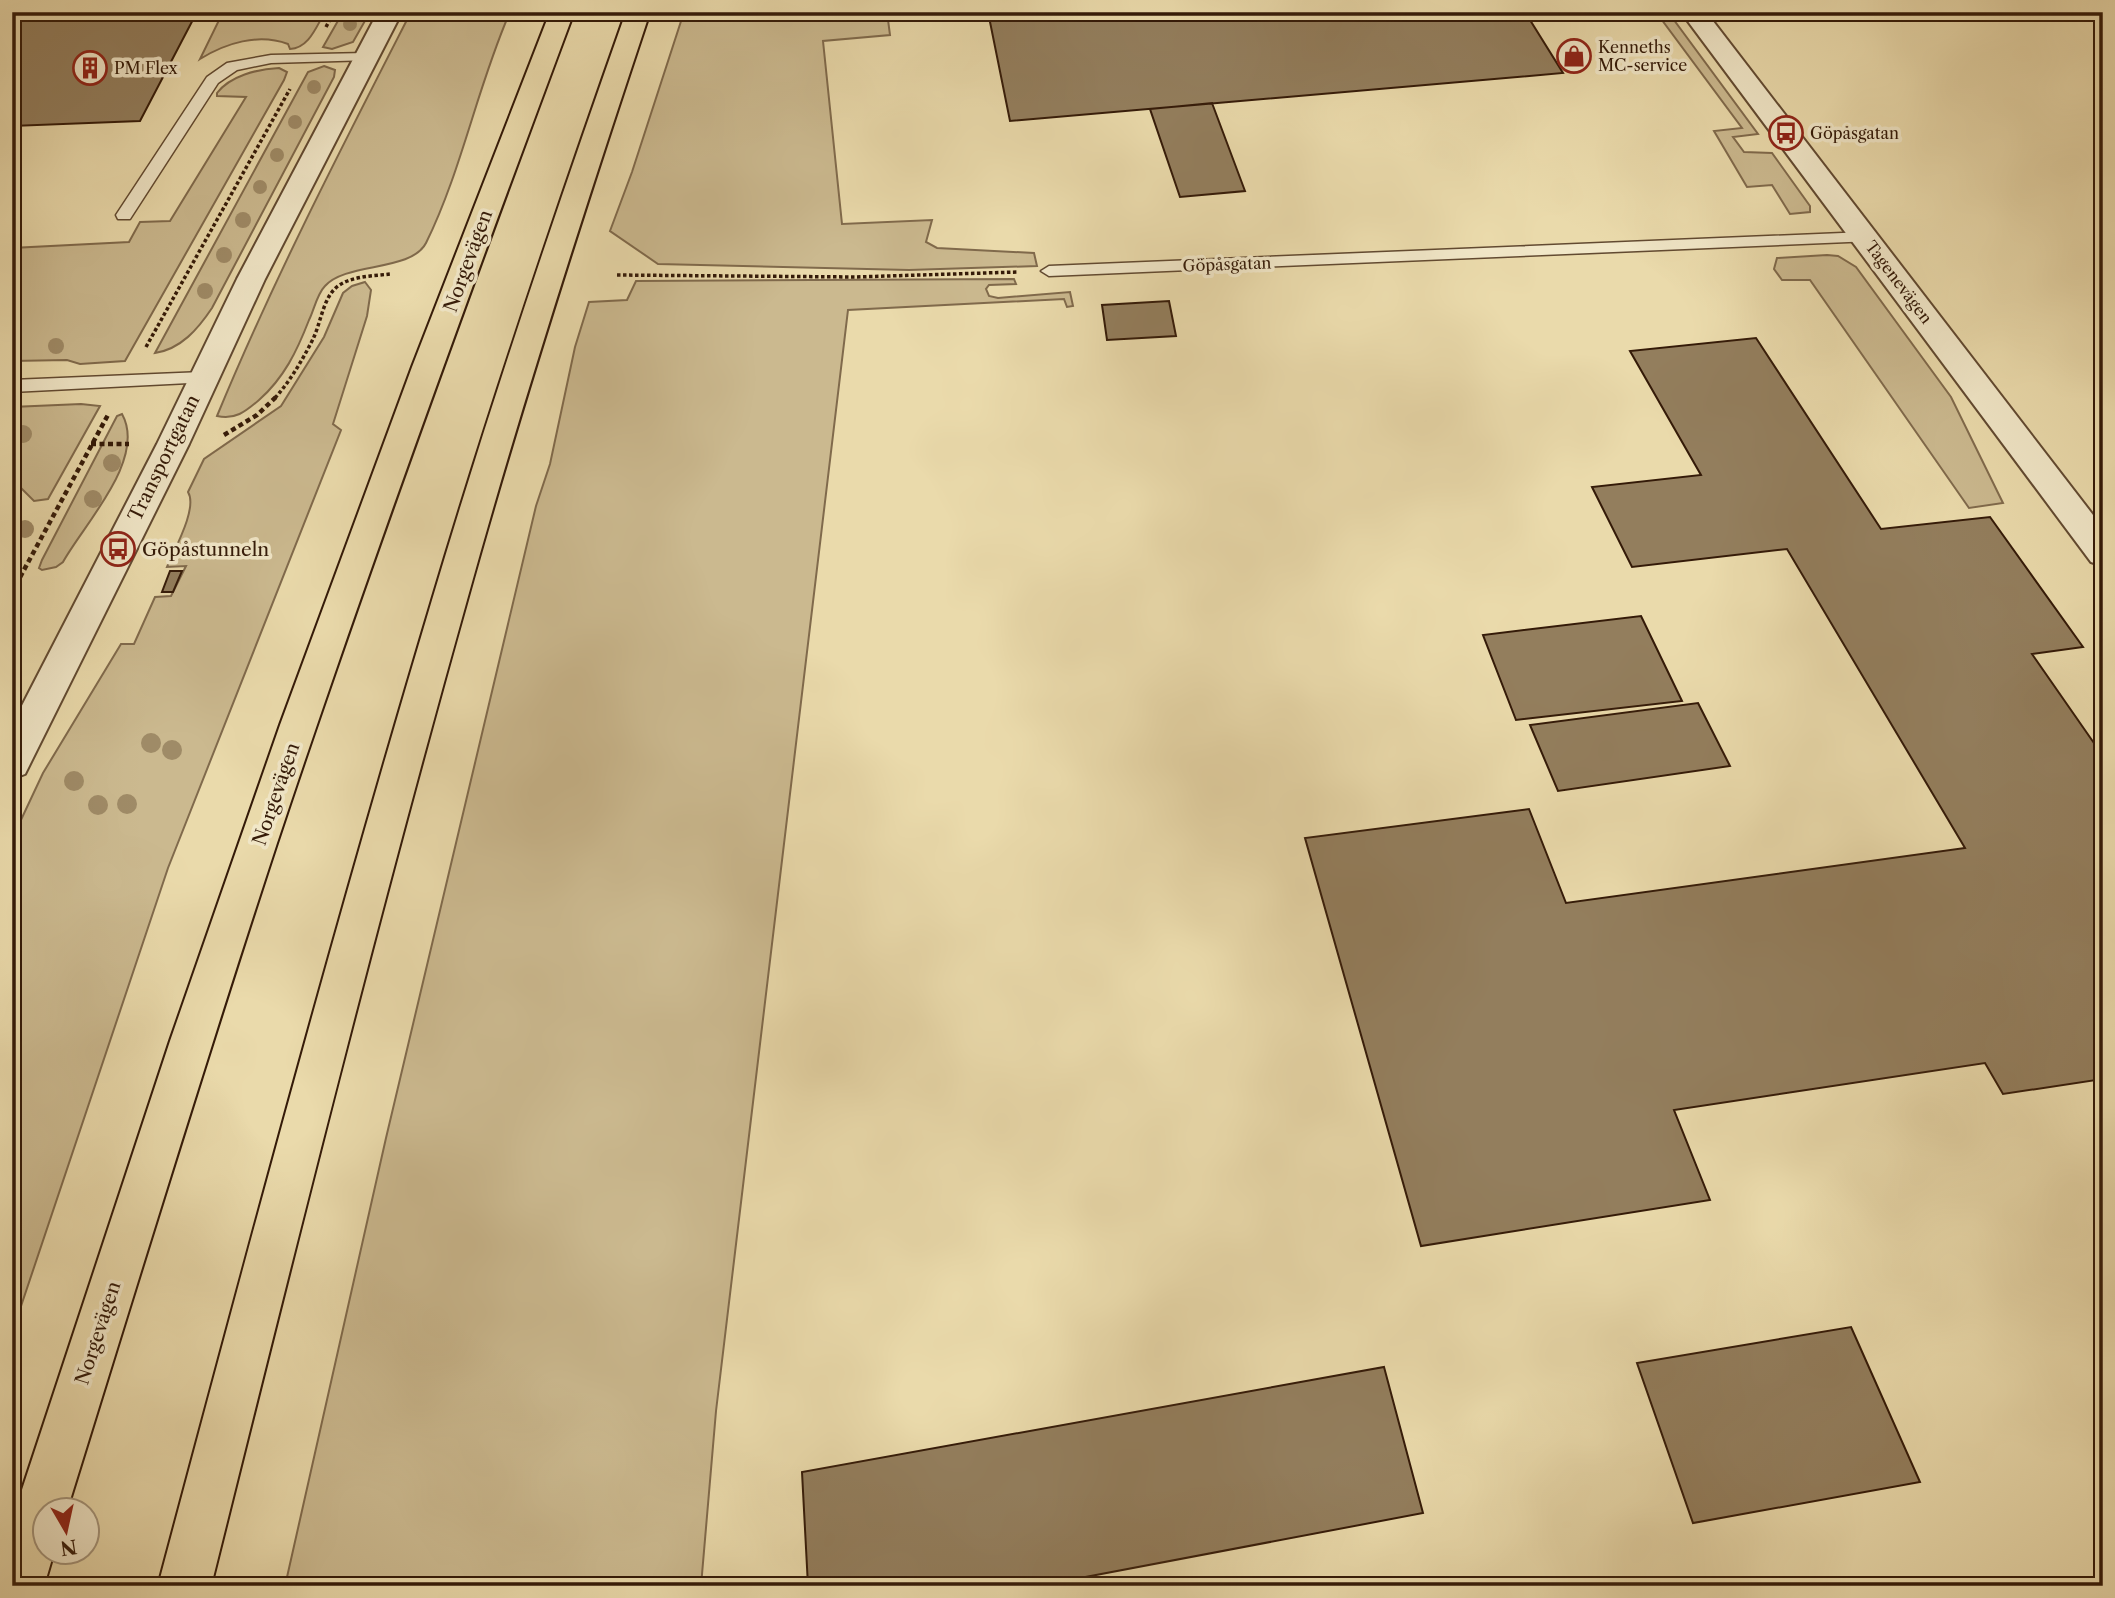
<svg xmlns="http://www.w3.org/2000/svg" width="2115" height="1598" font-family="'Libre Caslon Text',serif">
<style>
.green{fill:#cbb98f;stroke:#806a4c;stroke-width:2}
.building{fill:#937e5d;stroke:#341a08;stroke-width:2}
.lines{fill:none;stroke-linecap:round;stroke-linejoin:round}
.service-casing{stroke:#624a31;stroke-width:3}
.tertiary-casing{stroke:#624a31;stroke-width:4}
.motorway-casing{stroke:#341a08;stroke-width:4}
.path-far1{stroke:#341a08;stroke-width:3.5;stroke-dasharray:3.5 2.5;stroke-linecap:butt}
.path{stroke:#341a08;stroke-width:4.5;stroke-dasharray:5 3.5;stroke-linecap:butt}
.service{fill:#f1e7c8;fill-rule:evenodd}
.tertiary{fill:#f1e7c8;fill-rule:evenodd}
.motorway{fill:#eadaab;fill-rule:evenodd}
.tree{fill:#9f8b67}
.labels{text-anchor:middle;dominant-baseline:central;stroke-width:7;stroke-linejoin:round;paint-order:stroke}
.far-poi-label{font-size:16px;fill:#341a08;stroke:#f1e7c8;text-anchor:start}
.far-street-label{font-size:16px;fill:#341a08;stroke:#f1e7c8}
.street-label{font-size:19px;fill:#341a08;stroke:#f1e7c8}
.poi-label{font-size:19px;fill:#341a08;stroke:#f1e7c8;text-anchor:start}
</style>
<rect width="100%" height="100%" fill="#eadaab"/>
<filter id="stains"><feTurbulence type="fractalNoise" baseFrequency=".00286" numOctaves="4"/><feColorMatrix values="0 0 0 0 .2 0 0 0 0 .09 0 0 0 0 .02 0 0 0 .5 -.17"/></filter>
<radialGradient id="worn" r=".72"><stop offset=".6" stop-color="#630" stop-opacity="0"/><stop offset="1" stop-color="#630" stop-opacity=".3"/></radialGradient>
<path class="green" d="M223,12H325C316,27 309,48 290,49L288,44C258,33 226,43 200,59Z
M343,12H370L353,42L332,49L323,47Z
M411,12H510C477,87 462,170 426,243C411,272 346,262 325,286C317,294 314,310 309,320C297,351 284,378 259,400C245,412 235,420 217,416C274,278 343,145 411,12Z
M684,12H887L890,35L823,41L842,224L932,220L926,242L937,248L1034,253L1037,266L909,270L658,264L610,231L632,172Z
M1656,12H1668L1758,134L1733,137L1744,152L1772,153L1810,206V212L1790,214L1772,185L1747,187L1714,131L1742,128Z
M324,66L335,70L334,77L212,308C198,329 181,349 155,353L308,72Z
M279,68L287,72L284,80L125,361L80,364L67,360L12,361V248L129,242L140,222L170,221L246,97L217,96V93C230,76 257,69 279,68Z
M1827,255L1838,256L1856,267L1951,397L2003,503L1969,508L1810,280H1782L1774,269L1777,258Z
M1014,279L1016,284L989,285L986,289L989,296L998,298L1070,292L1073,306L1067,307L1064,299L848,310L716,1411L701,1586H285L386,1138L536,506L550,464L575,347L589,302L627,300L636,281Z
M365,282L371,290L367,316L333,424L341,430L168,868L12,1333V839L43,773L121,644H134L155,597L171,596L186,566L167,567C174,550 198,508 188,492L204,459L281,406L324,337L343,293L352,286Z
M81,404L100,406L48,499L34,501L12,479V407Z
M122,414C147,459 84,524 63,562L56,567L42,570L39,568L42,560L117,416Z"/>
<path class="building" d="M12,12H88L87,14L197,12L140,121L12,126Z
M988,12H1525L1563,73L1010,121Z
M1212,103L1245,191L1180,197L1150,109Z
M1169,301L1176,336L1107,340L1102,305Z
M1756,338L1881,529L1990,517L2083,647L2032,654L2103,756V1079L2003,1094L1985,1063L1674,1110L1710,1200L1421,1246L1305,838L1529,809L1566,903L1965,848L1787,549L1632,567L1592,487L1701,475L1630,351Z
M170,571H182L173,592H162Z
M1641,616L1682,701L1516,720L1483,635Z
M1698,703L1730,766L1558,791L1530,725Z
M1851,1327L1920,1482L1693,1523L1637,1363Z
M1384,1367L1423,1513L1038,1586H808L802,1472Z"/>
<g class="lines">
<g class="service-casing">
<path id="service" d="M366,53L373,57L371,60L271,63L237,70L218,83L130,219H118L116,215L207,77L227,63L271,55Z
M1866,232L1874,237L1872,241L1049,276L1041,271L1049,266Z
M203,372L209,374L212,378L209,382L12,392V380Z"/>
</g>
<g class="tertiary-casing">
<path id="tertiary" d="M378,12H402L265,279L189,444L25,774L12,779V725L157,444L237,279Z
M1681,12H1706L2103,528V566L2091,562Z"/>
</g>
<g class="motorway-casing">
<path id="motorway" d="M550,12H574C471,288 370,564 277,843C204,1065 136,1288 67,1510H46V1552H54L44,1586H12V1520L170,1041L280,725L412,367Z
M626,12H650C585,207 522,402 467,600C375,927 293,1257 211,1586H158C246,1256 334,927 432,600C491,402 557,207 626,12Z"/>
</g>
<path class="path-far1" d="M326,27L334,12
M617,275L856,277L1017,272
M146,347L290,89
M275,398C290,381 302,361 313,339C321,323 323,297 338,286C352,276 373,276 390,274"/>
<path class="path" d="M224,435L257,415L276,397
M91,444H129
M12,592L109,413"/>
<use href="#service" class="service"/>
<use href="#tertiary" class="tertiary"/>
<use href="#motorway" class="motorway"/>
</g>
<g class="tree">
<circle cx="350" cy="24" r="7"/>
<circle cx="314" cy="87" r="7"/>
<circle cx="295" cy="122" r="7"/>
<circle cx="277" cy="155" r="7"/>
<circle cx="260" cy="187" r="7"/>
<circle cx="243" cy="220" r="8"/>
<circle cx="224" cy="255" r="8"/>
<circle cx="205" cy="291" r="8"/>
<circle cx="56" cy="346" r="8"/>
<circle cx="23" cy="434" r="9"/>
<circle cx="112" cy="463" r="9"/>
<circle cx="93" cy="499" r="9"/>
<circle cx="25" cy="529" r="9"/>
<circle cx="151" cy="743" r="10"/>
<circle cx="172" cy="750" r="10"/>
<circle cx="74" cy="781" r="10"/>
<circle cx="127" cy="804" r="10"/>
<circle cx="98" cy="805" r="10"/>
</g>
<defs>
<g id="shop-ring" transform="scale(1.75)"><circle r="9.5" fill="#f1e7c8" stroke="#8f2418" stroke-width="1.5"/><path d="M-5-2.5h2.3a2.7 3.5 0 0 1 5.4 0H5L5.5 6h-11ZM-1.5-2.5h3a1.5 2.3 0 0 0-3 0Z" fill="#8f2418"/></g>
<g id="building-ring" transform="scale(1.75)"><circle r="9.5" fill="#f1e7c8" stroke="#8f2418" stroke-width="1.5"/><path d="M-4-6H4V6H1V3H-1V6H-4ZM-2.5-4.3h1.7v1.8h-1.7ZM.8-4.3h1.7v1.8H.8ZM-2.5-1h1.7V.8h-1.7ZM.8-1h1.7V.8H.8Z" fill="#8f2418"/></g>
<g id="bus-ring" transform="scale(1.75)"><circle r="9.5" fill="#f1e7c8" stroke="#8f2418" stroke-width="1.5"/><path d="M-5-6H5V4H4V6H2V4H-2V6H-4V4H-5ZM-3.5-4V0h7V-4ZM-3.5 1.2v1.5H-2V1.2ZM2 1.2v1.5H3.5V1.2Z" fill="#8f2418"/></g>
</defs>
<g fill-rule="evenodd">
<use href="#shop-ring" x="1574" y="56"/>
<use href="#building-ring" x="90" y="68"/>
<use href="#bus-ring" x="1786" y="133"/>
<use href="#bus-ring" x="118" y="549"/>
</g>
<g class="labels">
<g class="far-poi-label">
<text x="1598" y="47">Kenneths<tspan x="1598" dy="18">MC-service</tspan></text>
<text x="114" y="68">PM Flex</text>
<text x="1810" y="133">Göpåsgatan</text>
</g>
<g class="far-street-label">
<text transform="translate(1227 264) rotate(-2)">Göpåsgatan</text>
<text transform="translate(1899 282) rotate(53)">Tagenevägen</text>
</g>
<g class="street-label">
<text transform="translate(468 261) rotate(-70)">Norgevägen</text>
<text transform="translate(164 458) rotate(-64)">Transportgatan</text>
<text transform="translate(276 794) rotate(-71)">Norgevägen</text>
<text transform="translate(98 1333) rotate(-72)">Norgevägen</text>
</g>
<g class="poi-label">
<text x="142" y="549">Göpåstunneln</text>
</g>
</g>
<rect width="2115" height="1598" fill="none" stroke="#eadaab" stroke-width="42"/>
<rect x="14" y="14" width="2087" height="1570" fill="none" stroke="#341a08" stroke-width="3.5"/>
<rect x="21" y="21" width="2073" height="1556" fill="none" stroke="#341a08" stroke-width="2"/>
<g transform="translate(66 1531) rotate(171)"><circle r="33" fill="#f1e7c8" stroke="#a5957b" stroke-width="2"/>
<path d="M0-5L12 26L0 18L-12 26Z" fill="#8f2418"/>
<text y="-10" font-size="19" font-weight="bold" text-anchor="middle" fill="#341a08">N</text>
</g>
<rect width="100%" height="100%" filter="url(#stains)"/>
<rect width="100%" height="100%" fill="url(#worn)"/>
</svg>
